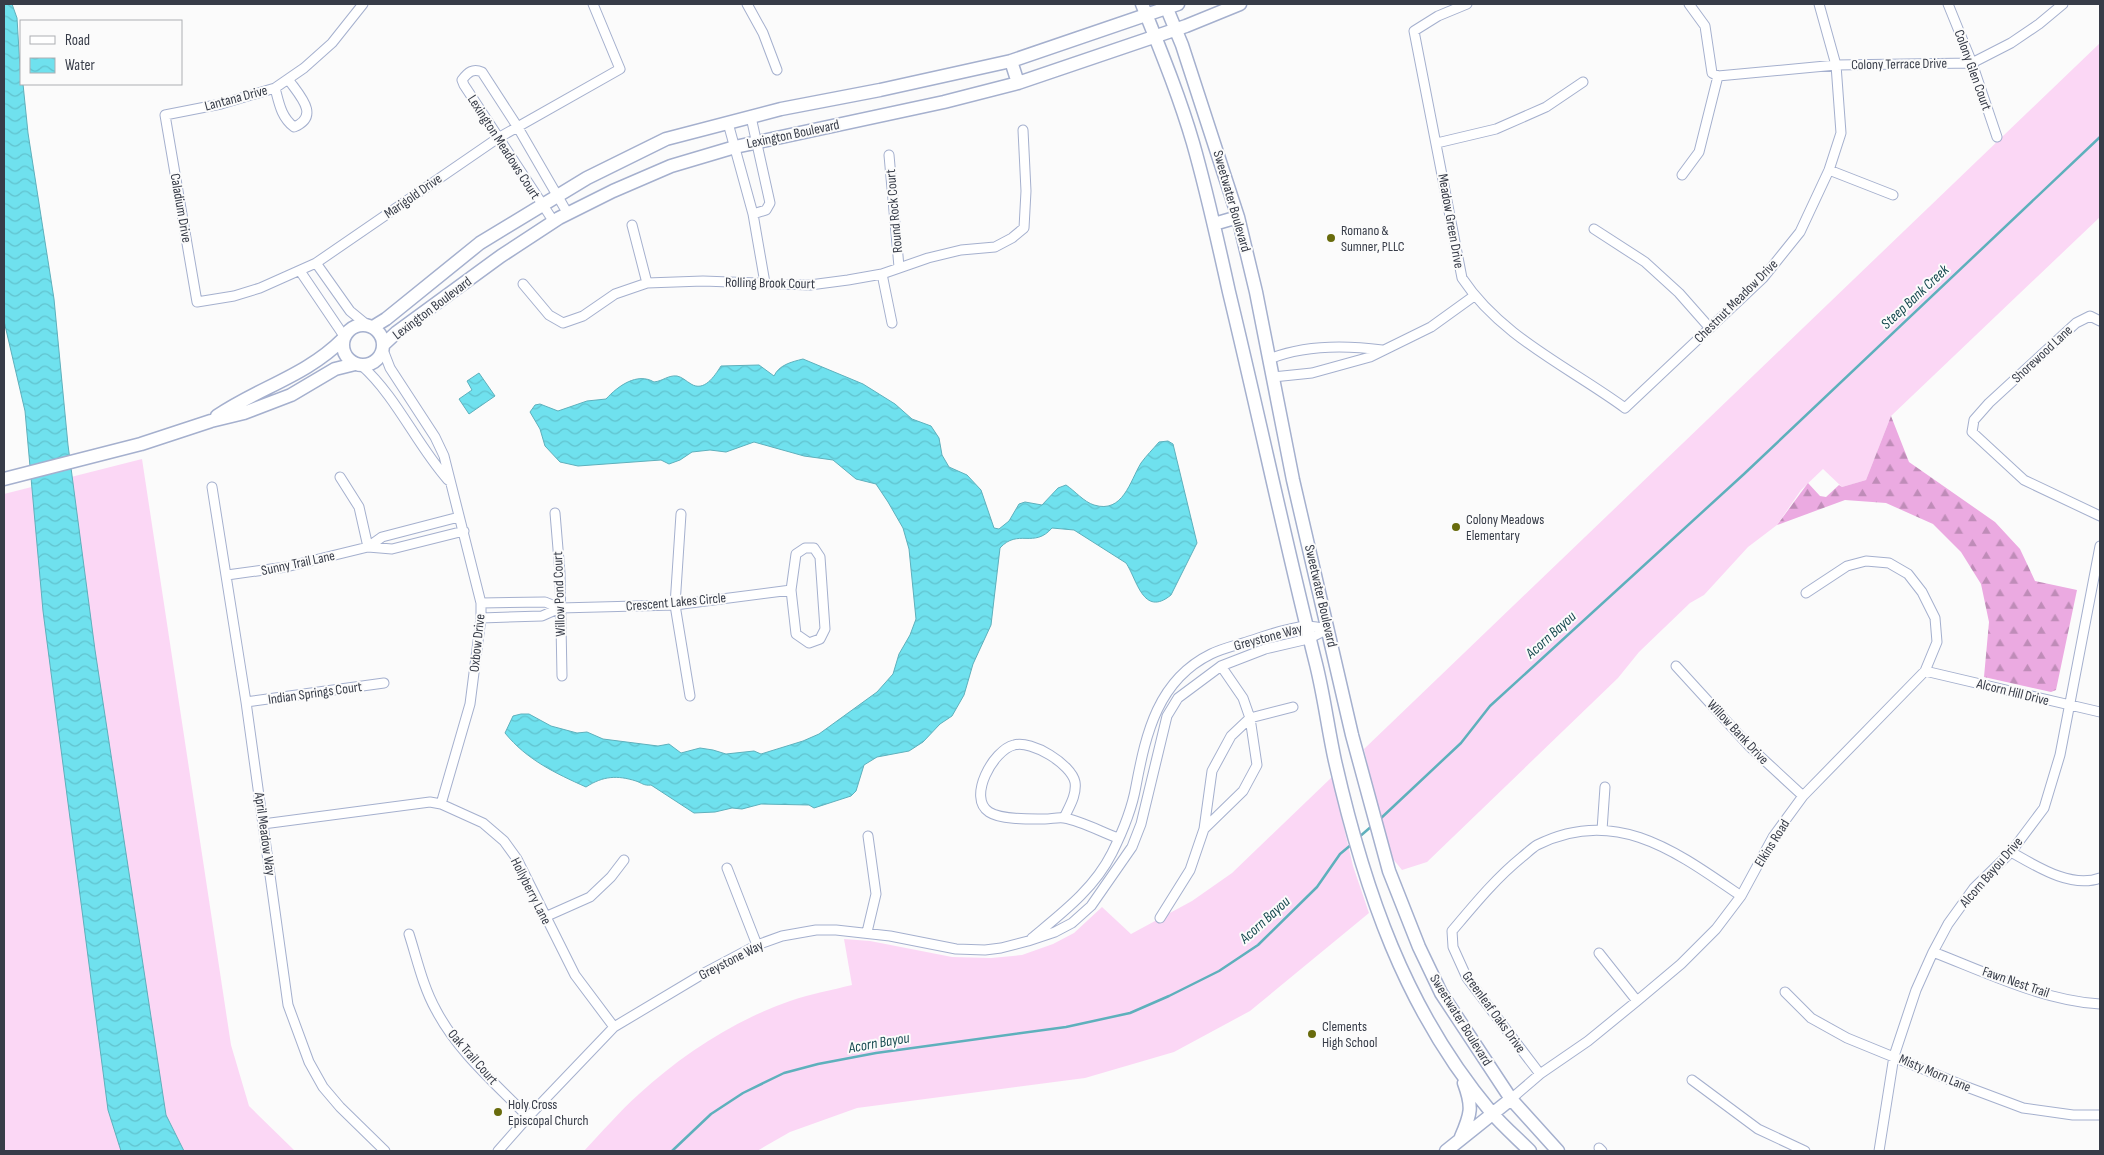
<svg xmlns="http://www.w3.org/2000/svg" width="2104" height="1155" font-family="'Sofia Sans Condensed',sans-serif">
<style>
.grass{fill:#fbd7f5}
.forest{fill:url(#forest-firs)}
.water{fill:url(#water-waves);stroke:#5eb0bc}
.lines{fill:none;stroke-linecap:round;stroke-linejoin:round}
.stream{stroke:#5eb0bc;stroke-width:2.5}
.street-casing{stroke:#a5b0ce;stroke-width:11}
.secondary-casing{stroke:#a5b0ce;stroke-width:15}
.street{stroke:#fff;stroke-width:9}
.secondary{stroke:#fff;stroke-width:12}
.poi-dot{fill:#686b0c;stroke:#fbfbfb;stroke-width:2}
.labels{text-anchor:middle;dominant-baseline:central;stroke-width:4;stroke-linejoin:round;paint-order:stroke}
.street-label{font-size:14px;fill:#373c48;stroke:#fbfbfb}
.poi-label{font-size:14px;fill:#373c48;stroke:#fbfbfb;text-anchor:start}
.water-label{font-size:15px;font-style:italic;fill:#174a50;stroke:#fbfbfb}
</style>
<defs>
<pattern id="forest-firs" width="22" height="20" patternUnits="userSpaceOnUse" patternTransform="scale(1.25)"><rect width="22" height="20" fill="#ebaae1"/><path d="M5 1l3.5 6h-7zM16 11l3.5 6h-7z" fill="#bf8cb8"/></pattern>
<pattern id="water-waves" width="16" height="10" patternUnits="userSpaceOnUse" patternTransform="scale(1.25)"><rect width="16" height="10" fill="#6fe1ee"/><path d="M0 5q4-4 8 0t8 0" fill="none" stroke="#61c2ce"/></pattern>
</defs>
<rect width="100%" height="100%" fill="#fbfbfb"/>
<path class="grass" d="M2100,43V217L1891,416L1866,480L1842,487L1823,469L1801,490L1777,525L1748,547L1704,595L1690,603L1639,652L1618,678L1427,862L1402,870L1388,853L1364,749Z
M142,459L231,1045L249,1106L295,1151H4V494Z
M1332,777L1353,866L1369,913L1250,1011L1174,1052L1085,1078L857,1108L790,1132L757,1151H584C602,1132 619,1112 639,1094C683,1054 733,1021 790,1001C810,994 832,990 852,985L844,939L870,941L952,957L991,958L1022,955L1053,944L1074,933L1102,907L1131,934L1192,901L1232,873Z"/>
<path class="forest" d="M1891,416L1909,462L1995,522L2020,549L2035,581L2077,590L2056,690L2051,692L1984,677L1989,622L1981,584L1961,552L1933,524L1886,503L1845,500L1777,525L1808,483L1820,496L1826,497L1839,485L1842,487L1866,480Z"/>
<path class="water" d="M4,4H12L17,18L21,84H23L28,133L54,299L68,445L95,650L166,1115L184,1151H121L108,1110L43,611L25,411L4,321Z
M803,359L863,384L895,404L912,419L931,426L939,438L942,455L949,467L967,475L981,490L994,528L999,529L1009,521L1019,504L1025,502L1042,505L1058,488L1066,485C1075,491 1084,502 1094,505C1123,514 1130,481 1141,463C1146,456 1153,449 1159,442L1168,441L1173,444L1197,543L1171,595C1143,618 1137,579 1126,563L1074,530L1052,528C1034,549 1018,528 1000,548L991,625L973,664L964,695L952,716L940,724L923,742L909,751L877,757L864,765L856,791L851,796L814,808L809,805L761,804L742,809L732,808L715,812L694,813L651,785C644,786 642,783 636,781C617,775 603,776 586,787C555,773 527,760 505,733L513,716L521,714H529L551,726L577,733L587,732L603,739L658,746L669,744L681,753L700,748L713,750L726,754L754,751L761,754L803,741L819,734L877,692L893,674L899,654L910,635L916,619L909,549L903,528L888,502L876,484L856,479L833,460L804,456L754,442L726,452L710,450L692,452L680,460L669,464L661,460L578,466L560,462L545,446L540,429L530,412L535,405L540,404L558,411L587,401L606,399C618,386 637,372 654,382C663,381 668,375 677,376C682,377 686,381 691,384C704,392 714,377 721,366L759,365L774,376C779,365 791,362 803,359Z
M479,373L495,396L469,414L459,399L472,390L467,381Z"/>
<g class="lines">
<path class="stream" d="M1379,820L1461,743L1490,706L1744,474L2100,137
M1358,838L1373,825
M672,1151L711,1114L743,1093L784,1073L818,1064L876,1053L1066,1027L1130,1013L1169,996L1219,971L1258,945L1317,887L1340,854L1352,844"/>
<g class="street-casing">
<path id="street" d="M363,4L332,43L304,68L275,88L221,104L165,115L197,302L234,296L260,288L316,263L498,138L620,69L593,4
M747,4L763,33L777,70
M1467,4L1438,16L1414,31L1462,278C1501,337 1569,367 1625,408L1763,278L1800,232L1829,170L1841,133L1836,65L1819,4
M1689,4L1705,26L1712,73L1718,76
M1948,4L1972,63L1997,137
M1718,76L1836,65L1972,63L2011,43L2039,24L2063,4
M275,88C279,103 281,117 294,127C321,116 299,95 288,79
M751,117L770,203L766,210L753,214
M728,123L753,214L765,283
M1437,143L1496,129L1546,107L1583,82
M889,155L899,267
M1829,170L1893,195
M1682,175L1699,152L1718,76
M554,222L464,85L462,80C468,72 473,68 482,72L517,126L568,214
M632,225L647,283
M1594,229L1645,262L1679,293L1709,327
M316,263L350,311L367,325
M300,271L344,336
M882,274L892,323
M523,284L549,315L563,323L583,316L615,294L647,283L703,281L810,285L848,280L882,274L928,258L961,250L995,247L1012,238L1024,228L1026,191L1023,130
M2100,321L2090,316L2076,323L1989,403L1974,420L1972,432L2024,480L2100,516
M383,350L390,368L435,437L444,456L481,603V618L470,704L441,804
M1269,359C1304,345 1345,345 1382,350
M361,365C397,397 416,444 448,480
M1273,377L1312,373L1370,357L1431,327L1474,296
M340,477L359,507L368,547
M212,487L246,702L288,1005L309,1062L323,1087L340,1107L385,1151
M555,513L560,573L562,676
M681,514L675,605L690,696
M368,547L382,537L459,517
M805,548H814L820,557L825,629L820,639L809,643L796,634L791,590L796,554Z
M227,575L286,567L368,547L392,549L464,531
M481,603L545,602L560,608
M481,618L542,616L560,608L675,605L791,590
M1676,666L1750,747L1803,796
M1925,671L2100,712
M246,702L384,683
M1064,818C1069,807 1077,795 1075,782C1071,764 1032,740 1014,745C993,750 967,798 989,812C1001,820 1031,819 1045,819C1051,819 1058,817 1064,818C1082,821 1101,832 1118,838
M263,824L430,802L441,804L483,823L504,841L517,859L575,975L614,1027
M1204,829L1212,771L1231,736L1250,718L1293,707
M1602,830L1605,787
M2011,852C2036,866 2071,889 2100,878
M727,868L757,945
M545,917L590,897L611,877L624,860
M1160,918L1190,870L1204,829L1243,791L1257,765L1250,718L1243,698L1221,666
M867,932L876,894L868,836
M409,934C417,959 423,987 436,1010C458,1052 495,1083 528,1117
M1032,938C1062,913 1094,889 1112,853C1122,833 1132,809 1136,786C1146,733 1158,680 1211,654C1221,649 1233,646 1243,643C1263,637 1285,628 1306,626C1313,626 1321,628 1328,629
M1933,952C1985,972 2044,1001 2100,1004
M1599,953L1637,1001
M1785,992L1811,1018L1847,1038L1967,1087L2023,1108L2073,1115H2100
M1540,1074L1467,978L1453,947L1452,931C1474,905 1495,879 1522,857C1527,853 1532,848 1537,845C1616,805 1678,853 1741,896
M1692,1080L1758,1129L1805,1151
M1511,1099L1540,1074L1588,1041L1637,1001L1681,964L1716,929L1741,896L1773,837L1803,796L1925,671L1937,642L1935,618L1922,592L1908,574L1889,563L1866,561L1847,566L1806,593
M1599,1148L1602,1151
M498,1151L528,1117L614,1027L706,972L757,945L782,936L816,930H836L890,936L956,949L985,950L1001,948L1028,941L1055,932L1072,923L1091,906L1132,847L1141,824L1167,716L1178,698L1221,666L1265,649L1308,639L1328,629
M1879,1151L1894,1056L1916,990L1933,952L1948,924L1974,888L2011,852L2044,808L2060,755L2100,546"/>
</g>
<g class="secondary-casing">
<path id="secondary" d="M1142,4C1160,49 1179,95 1193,143C1207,192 1218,242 1229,292C1259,416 1285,541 1316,664C1324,696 1328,729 1335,761C1364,889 1405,1010 1491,1112C1503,1126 1517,1138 1530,1151
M1165,4L1182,45L1238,217L1256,292L1293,480L1352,735L1389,871L1419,947L1441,993L1511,1099L1558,1151
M1011,61L1018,83
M1214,224L1238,217
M343 345a20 20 0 1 1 40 0a20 20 0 1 1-40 0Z
M373,327L386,319L480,243L587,178L666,139L781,109L880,90L1011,61L1178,4
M383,345L397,332L501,256L559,218L613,191L671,166L735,147L944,102L1018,83L1186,26L1240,4
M217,416C260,387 306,376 343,339
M4,479L141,444L211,421L244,413L291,395L335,369L355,364
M1461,1137C1471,1114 1473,1107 1464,1083
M1446,1151L1511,1099"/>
</g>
<use href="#street" class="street"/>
<use href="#secondary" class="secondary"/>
</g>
<g class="poi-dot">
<circle cx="1331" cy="238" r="5"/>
<circle cx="1456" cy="527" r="5"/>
<circle cx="1312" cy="1034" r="5"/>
<circle cx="498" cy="1112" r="5"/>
</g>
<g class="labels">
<g class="street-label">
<text transform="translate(1899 64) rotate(-1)">Colony Terrace Drive</text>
<text transform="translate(1973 70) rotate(70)">Colony Glen Court</text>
<text transform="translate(236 98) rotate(-15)">Lantana Drive</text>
<text transform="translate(793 134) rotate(-12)">Lexington Boulevard</text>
<text transform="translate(504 147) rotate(57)">Lexington Meadows Court</text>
<text transform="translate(413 196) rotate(-35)">Marigold Drive</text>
<text transform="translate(1232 201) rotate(74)">Sweetwater Boulevard</text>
<text transform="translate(181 208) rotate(80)">Caladium Drive</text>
<text transform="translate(894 211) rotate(-95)">Round Rock Court</text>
<text transform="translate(1451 221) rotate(80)">Meadow Green Drive</text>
<text transform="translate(770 283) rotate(1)">Rolling Brook Court</text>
<text transform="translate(1736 301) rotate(-45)">Chestnut Meadow Drive</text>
<text transform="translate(432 308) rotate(-37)">Lexington Boulevard</text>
<text transform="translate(2042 354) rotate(-43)">Shorewood Lane</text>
<text transform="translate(298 563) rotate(-12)">Sunny Trail Lane</text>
<text transform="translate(559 594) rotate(-92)">Willow Pond Court</text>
<text transform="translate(1321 596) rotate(77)">Sweetwater Boulevard</text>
<text transform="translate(676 602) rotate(-5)">Crescent Lakes Circle</text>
<text transform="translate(1268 637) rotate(-15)">Greystone Way</text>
<text transform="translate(477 643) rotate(-84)">Oxbow Drive</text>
<text transform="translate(2013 692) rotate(14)">Alcorn Hill Drive</text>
<text transform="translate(315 693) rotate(-8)">Indian Springs Court</text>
<text transform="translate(1738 732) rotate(47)">Willow Bank Drive</text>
<text transform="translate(265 834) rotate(82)">April Meadow Way</text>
<text transform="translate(1772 843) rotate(-58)">Elkins Road</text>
<text transform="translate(1991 872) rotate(-49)">Alcorn Bayou Drive</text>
<text transform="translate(531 891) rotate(63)">Hollyberry Lane</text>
<text transform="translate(731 960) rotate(-27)">Greystone Way</text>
<text transform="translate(2016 982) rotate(19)">Fawn Nest Trail</text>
<text transform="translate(1494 1012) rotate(54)">Greenleaf Oaks Drive</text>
<text transform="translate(1461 1020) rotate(58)">Sweetwater Boulevard</text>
<text transform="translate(473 1057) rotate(49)">Oak Trail Court</text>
<text transform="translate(1935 1073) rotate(23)">Misty Morn Lane</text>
</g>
<g class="poi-label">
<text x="1341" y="230">Romano &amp;<tspan x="1341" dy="16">Sumner, PLLC</tspan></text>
<text x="1466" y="519">Colony Meadows<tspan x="1466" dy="16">Elementary</tspan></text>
<text x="1322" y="1026">Clements<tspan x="1322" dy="16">High School</tspan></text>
<text x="508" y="1104">Holy Cross<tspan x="508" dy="16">Episcopal Church</tspan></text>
</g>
<g class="water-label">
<text transform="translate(1915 297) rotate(-43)">Steep Bank Creek</text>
<text transform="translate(1551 635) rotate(-42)">Acorn Bayou</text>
<text transform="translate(1265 920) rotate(-42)">Acorn Bayou</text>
<text transform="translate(879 1043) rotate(-10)">Acorn Bayou</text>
</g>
</g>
<rect width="2104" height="1155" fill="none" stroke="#373c48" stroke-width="10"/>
<rect x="20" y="20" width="162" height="65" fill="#fbfbfb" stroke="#adafb3"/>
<rect x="30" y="36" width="25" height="8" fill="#ffffff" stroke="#adafb3"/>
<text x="65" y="45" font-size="15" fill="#373c48">Road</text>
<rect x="30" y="58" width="25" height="15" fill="url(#water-waves)" stroke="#adafb3"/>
<text x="65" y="70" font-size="15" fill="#373c48">Water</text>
</svg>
